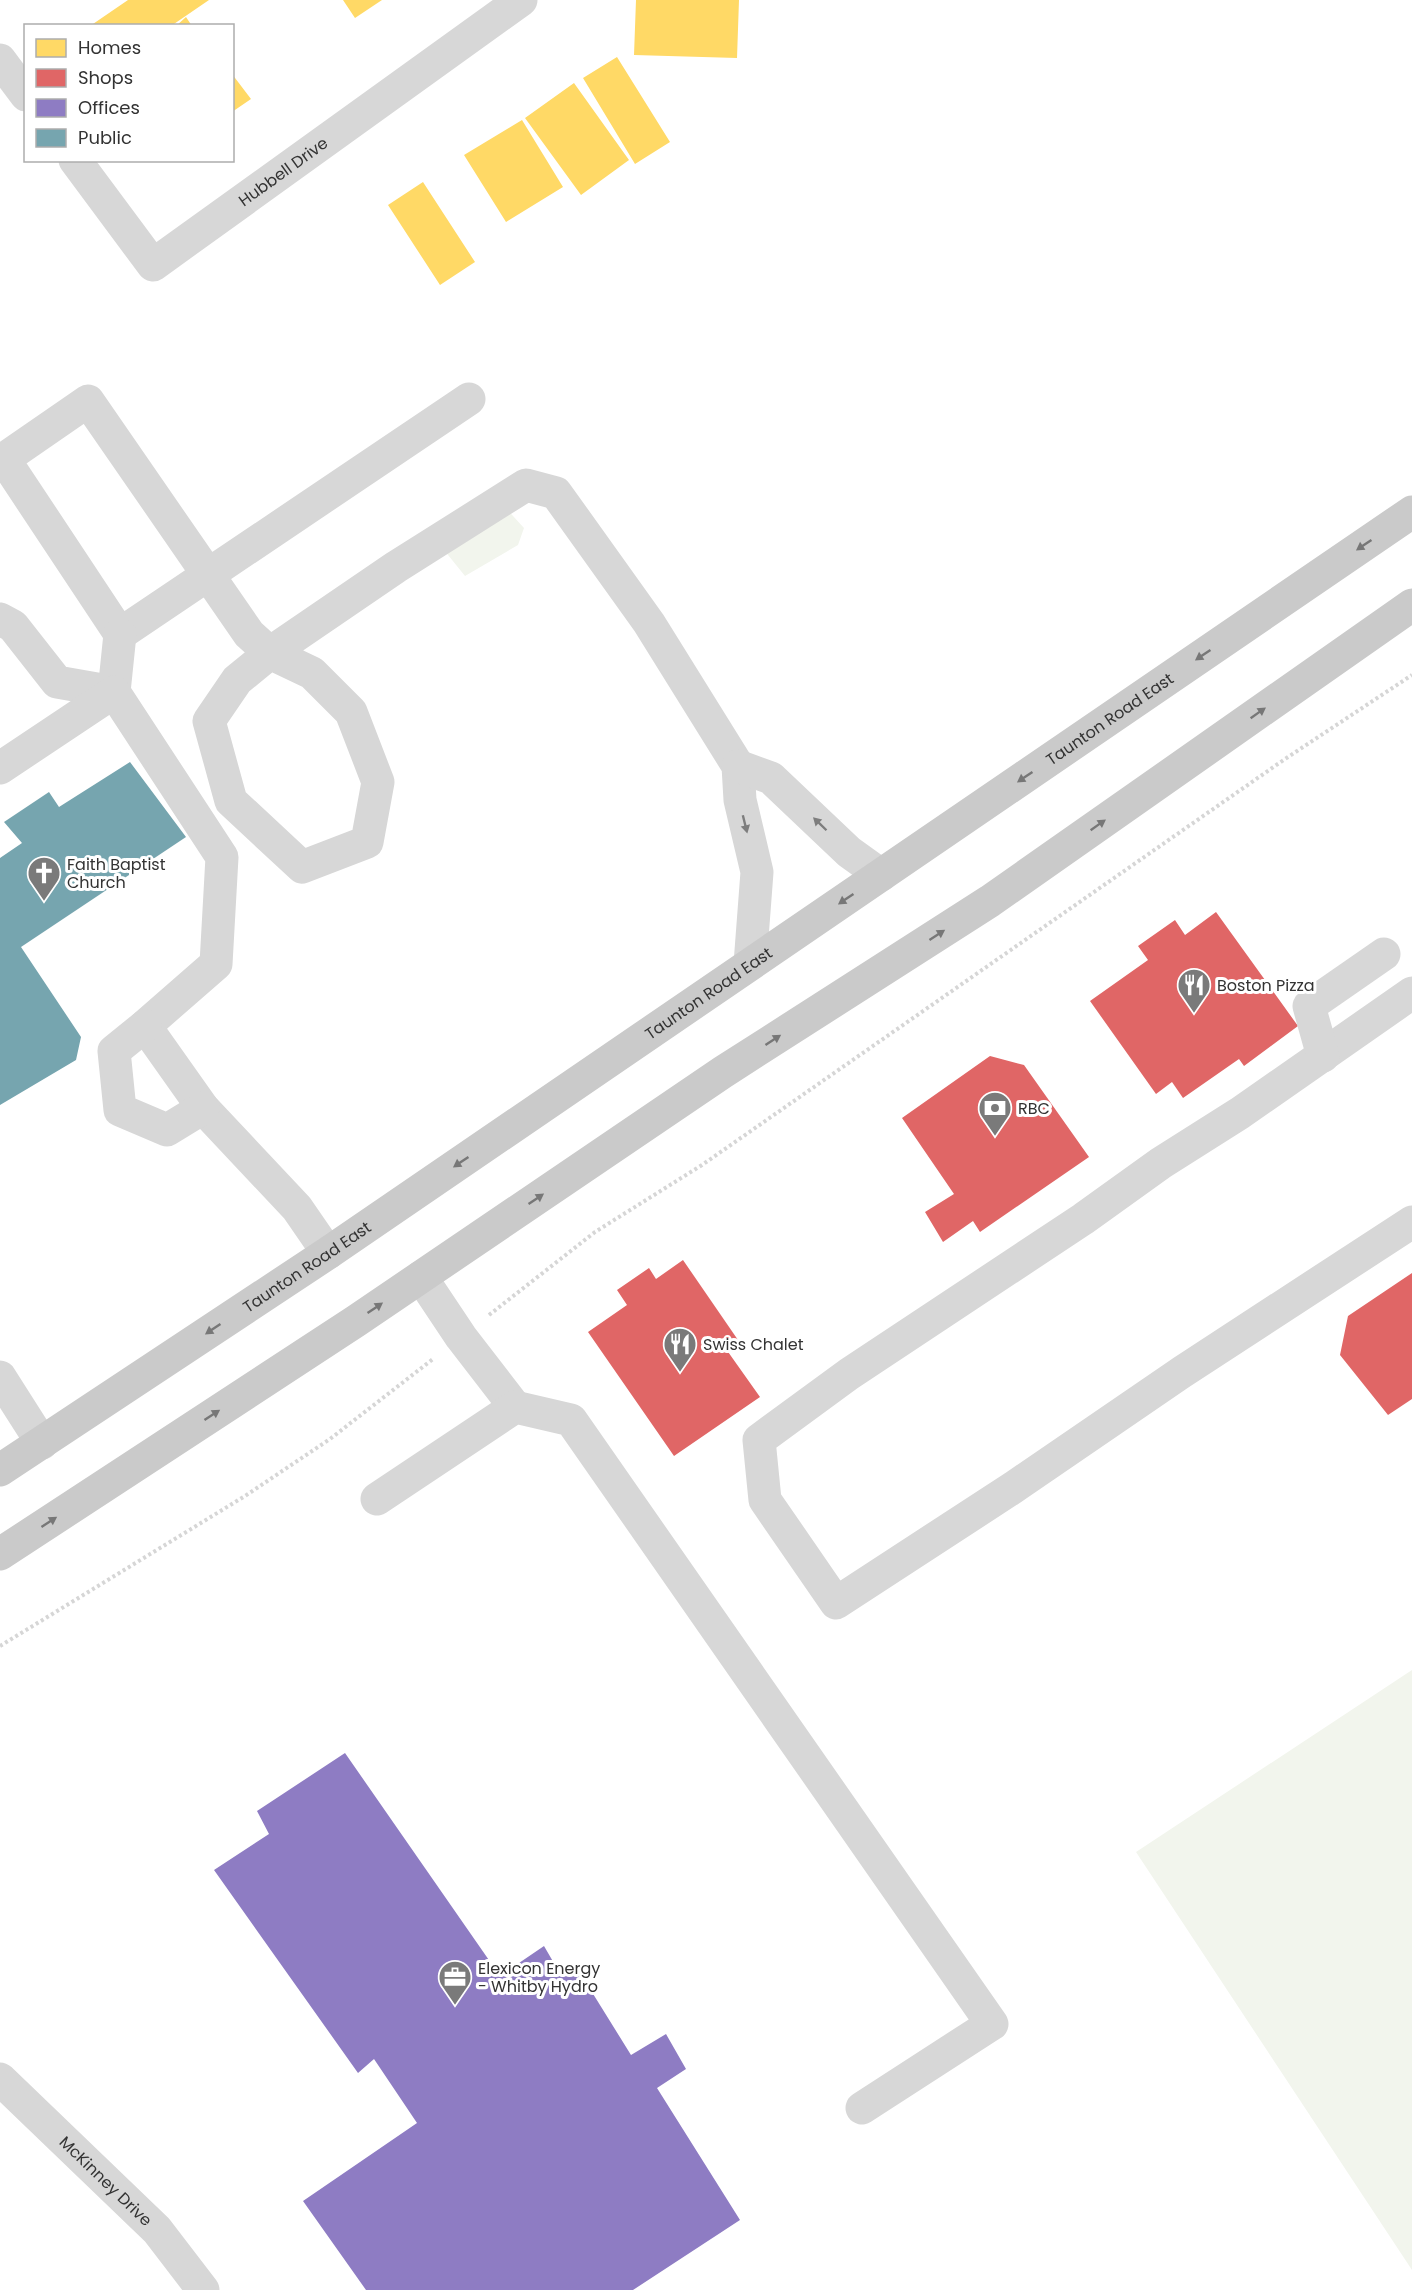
<svg xmlns="http://www.w3.org/2000/svg" width="1412" height="2290" font-family="Poppins,sans-serif">
<style>
.green{fill:#f2f5ed}
.homes{fill:#ffd966}
.shops{fill:#e06666}
.offices{fill:#8e7cc3}
.public{fill:#76a5af}
.lines{fill:none;stroke-linecap:round;stroke-linejoin:round}
.path{stroke:#d6d6d6;stroke-width:4;stroke-dasharray:3 3;stroke-linecap:butt}
.minor{stroke:#d7d7d7;stroke-width:33}
.major{stroke:#cacaca;stroke-width:33}
.oneway{fill:#777}
.oneway2{fill:#7d7d7d}
.labels{text-anchor:middle;dominant-baseline:central;stroke-width:6;stroke-linejoin:round;paint-order:stroke}
.street-label{font-size:16px;fill:#333;stroke:#fff}
.poi-label{font-size:16px;fill:#333;stroke:#fff;text-anchor:start}
</style>
<rect width="100%" height="100%" fill="#fff"/>
<path class="green" d="M504,506L524,528L518,545L465,576L444,550Z
M1412,1670V2270L1136,1852Z"/>
<path class="homes" d="M128,0H209L171,26H90Z
M343,0H382L355,18Z
M636,0H739L737,58L634,55Z
M186,17L192,26H176Z
M617,57L670,142L635,164L583,78Z
M232,74L251,99L232,112Z
M574,83L629,160L581,195L525,118Z
M522,120L563,187L506,222L464,155Z
M423,182L475,262L440,285L388,205Z"/>
<path class="shops" d="M1216,912L1298,1026L1244,1066L1239,1059L1183,1098L1172,1082L1156,1094L1090,1001L1148,960L1138,946L1175,920L1185,935Z
M990,1056L1024,1065L1089,1157L980,1232L973,1221L943,1242L925,1212L954,1194L902,1118Z
M683,1260L738,1340L726,1349L760,1397L674,1456L588,1332L627,1305L617,1290L649,1268L656,1279Z
M1412,1273V1399L1388,1415L1340,1355L1348,1316Z"/>
<path class="offices" d="M345,1753L500,1976L544,1946L562,1977L577,1968L631,2055L666,2034L686,2069L657,2088L740,2220L633,2290H366L303,2201L417,2123L374,2059L358,2073L214,1870L269,1834L257,1811Z"/>
<path class="public" d="M130,762L186,837L21,947L81,1037L76,1060L0,1105V858L22,843L4,822L49,792L59,807Z"/>
<g class="lines">
<path class="path" d="M489,1315L595,1232L702,1165L1285,759L1412,675
M0,1646L245,1496L330,1439L433,1359"/>
<g class="minor">
<path d="M0,60L26,95"/>
<path id="s1" d="M75,160L153,265L521,0"/>
<path d="M469,399L120,634L4,459L88,401L249,634L270,653L312,673L351,712L378,782L367,842L302,867L231,801L209,721L237,680L270,653L396,567L526,485L556,493L649,623L738,766L740,800L757,872L750,964"/>
<path d="M0,619L13,626L57,682L114,692L120,634"/>
<path d="M738,766L771,778L849,852L881,875"/>
<path d="M0,768L114,692L222,857L216,964L145,1026L203,1108L297,1208L328,1253"/>
<path d="M1412,993L1240,1113L1161,1163L1083,1219L849,1374L759,1440L765,1500L836,1603L1014,1487L1182,1372L1412,1222"/>
<path d="M145,1026L114,1051L120,1110L167,1130L203,1108"/>
<path d="M1323,1056L1309,1006L1384,954"/>
<path d="M421,1277L461,1337L515,1407"/>
<path d="M0,1377L42,1443"/>
<path d="M377,1499L515,1407L571,1420L992,2024L862,2108"/>
<path id="s2" d="M0,2079L157,2230L203,2290"/>
</g>
<g class="major">
<path id="s3" d="M0,1470L328,1253L1412,512"/>
<path d="M0,1554L356,1321L723,1072L990,901L1412,605"/>
</g>
</g>
<defs><path id="oneway-solid" d="M-6-.8H1V-3.2L6.5 0L1 3.2V.8H-6Z" transform="scale(1.5)"/></defs>
<g class="oneway">
<use href="#oneway-solid" transform="translate(1364 545) rotate(146)"/>
<use href="#oneway-solid" transform="translate(1203 655) rotate(146)"/>
<use href="#oneway-solid" transform="translate(1258 713) rotate(-35)"/>
<use href="#oneway-solid" transform="translate(1025 777) rotate(146)"/>
<use href="#oneway-solid" transform="translate(1098 825) rotate(-35)"/>
<use href="#oneway-solid" transform="translate(846 899) rotate(146)"/>
<use href="#oneway-solid" transform="translate(937 935) rotate(-33)"/>
<use href="#oneway-solid" transform="translate(773 1040) rotate(-33)"/>
<use href="#oneway-solid" transform="translate(461 1162) rotate(146)"/>
<use href="#oneway-solid" transform="translate(536 1199) rotate(-34)"/>
<use href="#oneway-solid" transform="translate(375 1308) rotate(-34)"/>
<use href="#oneway-solid" transform="translate(213 1329) rotate(146)"/>
<use href="#oneway-solid" transform="translate(212 1415) rotate(-33)"/>
<use href="#oneway-solid" transform="translate(49 1522) rotate(-33)"/>
</g>
<g class="oneway2">
<use href="#oneway-solid" transform="translate(745 824) rotate(76)"/>
<use href="#oneway-solid" transform="translate(820 824) rotate(-136)"/>
</g>
<defs>
<g id="church-pin" transform="scale(1.725)"><path d="M0 17L-7.5 6A9.5 9.5 0 1 1 7.5 6Z" fill="#7a7a7a" stroke="#fff"/><path d="M-1.2-6h2.4v3.5h3.3v2.4h-3.3V6h-2.4V-.1h-3.3v-2.4h3.3Z" fill="#fff"/></g>
<g id="restaurant-pin" transform="scale(1.725)"><path d="M0 17L-7.5 6A9.5 9.5 0 1 1 7.5 6Z" fill="#7a7a7a" stroke="#fff"/><path d="M-5-6h1v4h1v-4h1v4h1v-4h1v5L-1.5 .5V6h-2V.5L-5-1ZM5-6V6H3V1.5H1.5Q1.5-4 5-6Z" fill="#fff"/></g>
<g id="bank-pin" transform="scale(1.725)"><path d="M0 17L-7.5 6A9.5 9.5 0 1 1 7.5 6Z" fill="#7a7a7a" stroke="#fff"/><path d="M-6-4H6V4H-6ZM0-2.3a2.3 2.3 0 1 0 0 4.6a2.3 2.3 0 1 0 0-4.6Z" fill="#fff"/></g>
<g id="office-pin" transform="scale(1.725)"><path d="M0 17L-7.5 6A9.5 9.5 0 1 1 7.5 6Z" fill="#7a7a7a" stroke="#fff"/><path d="M-6-3h4V-5.5h4V-3h4V5H-6ZM-1-4.5V-3h2v-1.5ZM-6 0V1H6V0Z" fill="#fff"/></g>
</defs>
<g fill-rule="evenodd">
<use href="#church-pin" x="44" y="873"/>
<use href="#restaurant-pin" x="1194" y="985"/>
<use href="#bank-pin" x="995" y="1108"/>
<use href="#restaurant-pin" x="680" y="1344"/>
<use href="#office-pin" x="455" y="1977"/>
</g>
<g class="labels">
<g class="street-label">
<text stroke="none"><textPath href="#s1" startOffset="291">Hubbell Drive</textPath></text>
<text stroke="none"><textPath href="#s3" startOffset="1340">Taunton Road East</textPath></text>
<text stroke="none"><textPath href="#s3" startOffset="854">Taunton Road East</textPath></text>
<text stroke="none"><textPath href="#s3" startOffset="368">Taunton Road East</textPath></text>
<text stroke="none"><textPath href="#s2" startOffset="147">McKinney Drive</textPath></text>
</g>
<g class="poi-label">
<text x="67" y="864">Faith Baptist<tspan x="67" dy="18">Church</tspan></text>
<text x="1217" y="985">Boston Pizza</text>
<text x="1018" y="1108">RBC</text>
<text x="703" y="1344">Swiss Chalet</text>
<text x="478" y="1968">Elexicon Energy<tspan x="478" dy="18">- Whitby Hydro</tspan></text>
</g>
</g>
<rect x="24" y="24" width="210" height="138" fill="#ffffff" stroke="#adadad" stroke-width="1.5"/>
<rect x="36" y="39" width="30" height="18" fill="#ffd966" stroke="#adadad" stroke-width="1.5"/>
<text x="78" y="54" font-size="18" fill="#333333">Homes</text>
<rect x="36" y="69" width="30" height="18" fill="#e06666" stroke="#adadad" stroke-width="1.5"/>
<text x="78" y="84" font-size="18" fill="#333333">Shops</text>
<rect x="36" y="99" width="30" height="18" fill="#8e7cc3" stroke="#adadad" stroke-width="1.5"/>
<text x="78" y="114" font-size="18" fill="#333333">Offices</text>
<rect x="36" y="129" width="30" height="18" fill="#76a5af" stroke="#adadad" stroke-width="1.5"/>
<text x="78" y="144" font-size="18" fill="#333333">Public</text>
</svg>
